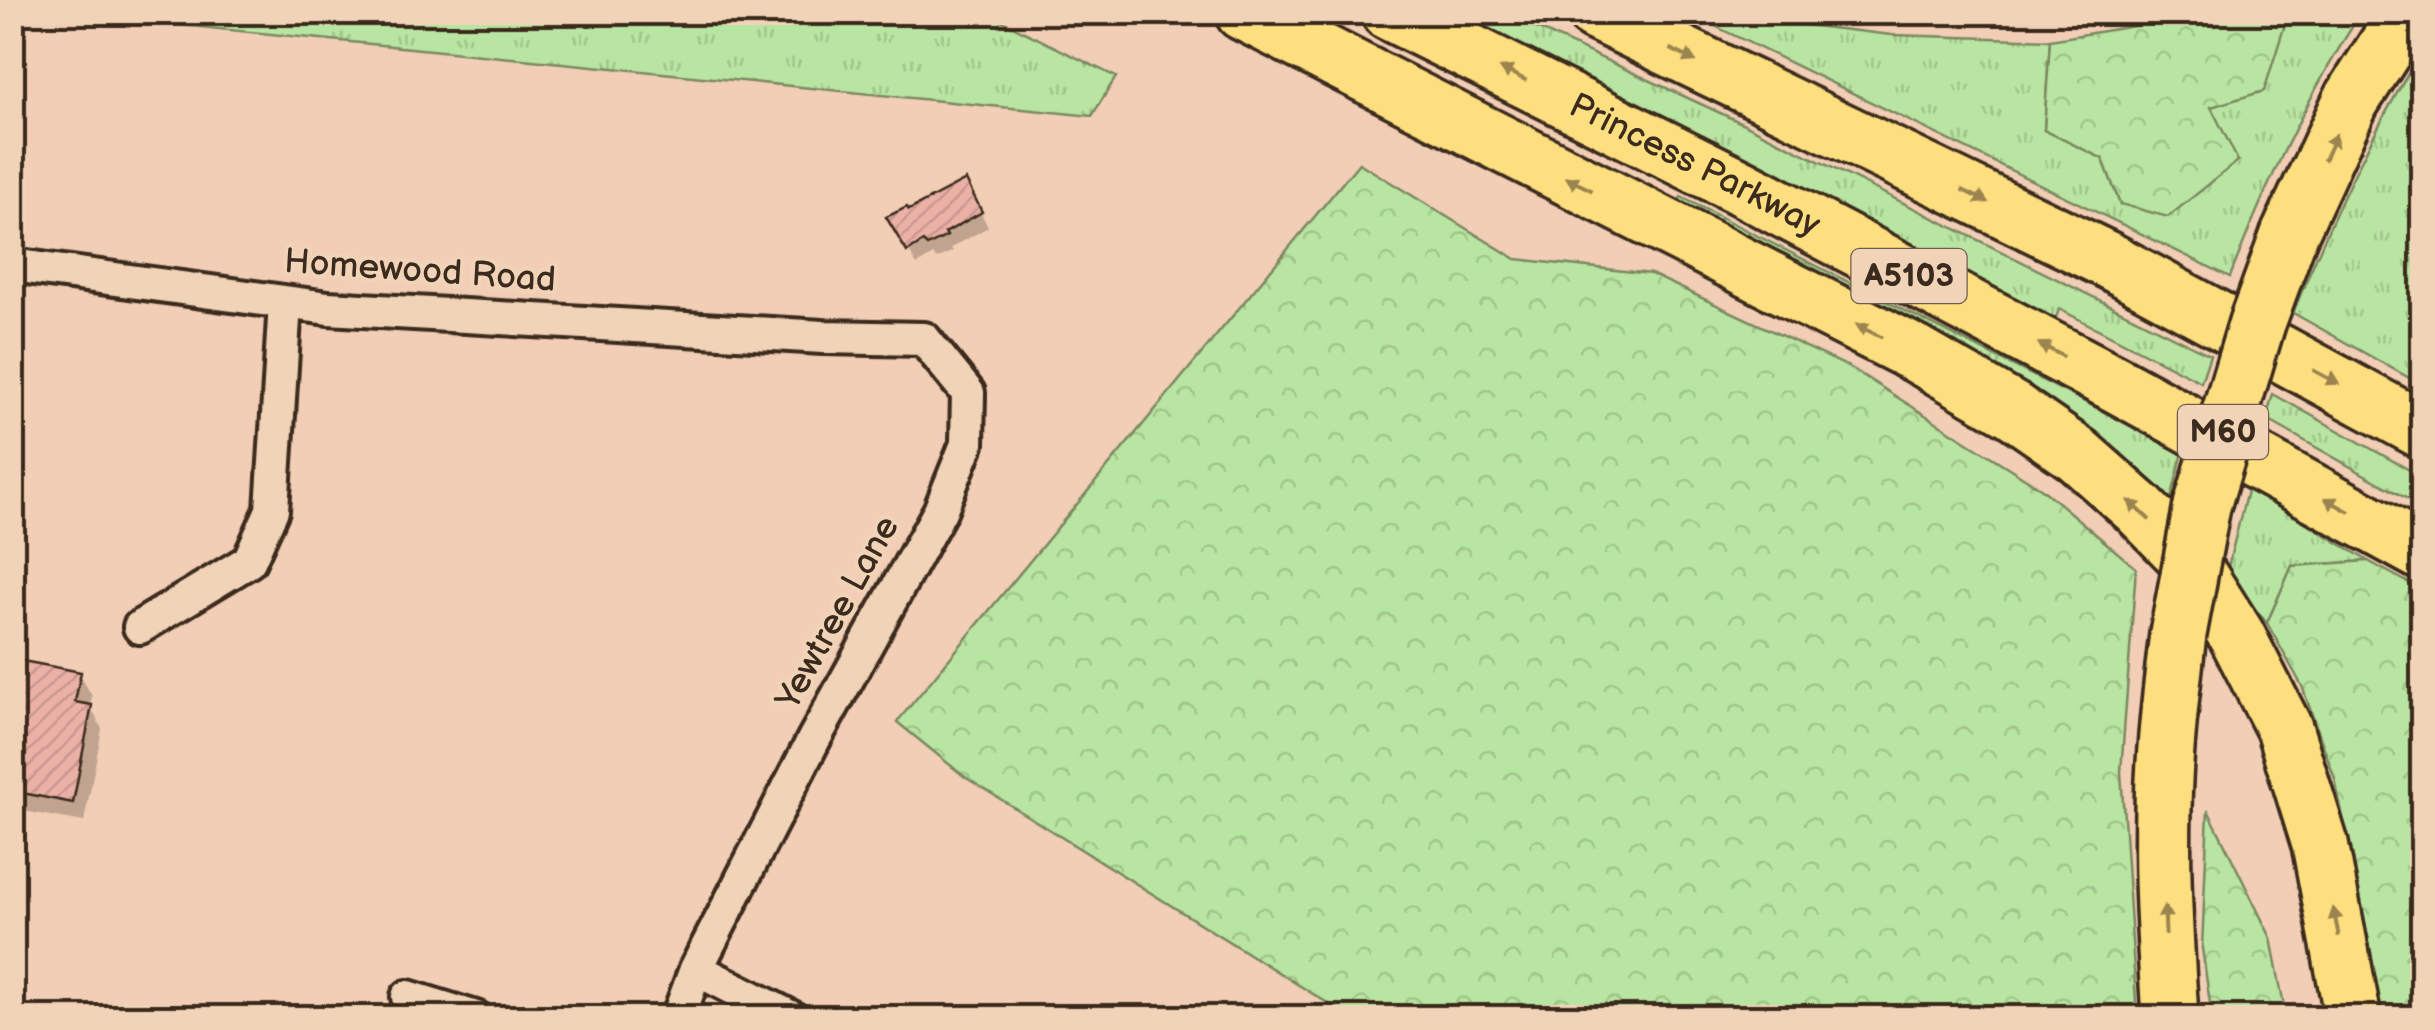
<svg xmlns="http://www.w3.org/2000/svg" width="2435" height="1030" font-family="'Balsamiq Sans',sans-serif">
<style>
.grass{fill:url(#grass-tufts);stroke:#7a8860;stroke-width:2.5}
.forest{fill:url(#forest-crowns);stroke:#7a8860;stroke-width:2.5}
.shadow{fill:#0003}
.building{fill:url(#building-hatch);stroke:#3b2a1e;stroke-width:2.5}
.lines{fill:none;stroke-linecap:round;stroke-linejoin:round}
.street-casing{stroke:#3b2a1e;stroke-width:40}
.highway-casing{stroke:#3b2a1e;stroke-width:62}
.street{stroke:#f1d4b7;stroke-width:32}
.highway{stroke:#fddf80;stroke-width:55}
.highway-bridge-casing{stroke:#3b2a1e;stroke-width:62;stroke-linecap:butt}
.highway-bridge{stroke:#fddf80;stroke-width:55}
.oneway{fill:#9c844f}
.labels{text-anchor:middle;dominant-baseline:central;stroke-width:8;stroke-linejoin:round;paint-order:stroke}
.shield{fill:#f1d4b7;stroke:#725d4c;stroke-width:2.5}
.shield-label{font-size:32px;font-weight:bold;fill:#3b2a1e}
.street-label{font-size:35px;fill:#3b2a1e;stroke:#f1d4b7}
</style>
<defs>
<pattern id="grass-tufts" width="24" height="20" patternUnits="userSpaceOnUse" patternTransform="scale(2.5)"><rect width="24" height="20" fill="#b9e5a2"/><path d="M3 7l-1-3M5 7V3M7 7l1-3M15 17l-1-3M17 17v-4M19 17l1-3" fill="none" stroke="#a0c58b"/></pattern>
<pattern id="forest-crowns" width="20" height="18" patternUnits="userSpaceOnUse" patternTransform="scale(2.5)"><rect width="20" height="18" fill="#b9e5a2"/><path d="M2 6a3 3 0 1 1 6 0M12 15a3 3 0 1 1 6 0" fill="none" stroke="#a0c58b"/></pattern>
<pattern id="building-hatch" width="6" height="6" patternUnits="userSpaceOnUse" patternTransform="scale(2.5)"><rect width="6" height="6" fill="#ebb1a7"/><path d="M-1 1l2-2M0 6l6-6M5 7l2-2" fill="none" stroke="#ca988f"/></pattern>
</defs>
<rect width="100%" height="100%" fill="#f1ceb5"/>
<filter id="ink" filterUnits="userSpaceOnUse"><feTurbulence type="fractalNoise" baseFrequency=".01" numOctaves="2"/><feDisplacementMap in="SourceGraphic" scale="20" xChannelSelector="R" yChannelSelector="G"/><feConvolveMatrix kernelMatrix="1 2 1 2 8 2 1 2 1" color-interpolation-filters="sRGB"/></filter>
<g filter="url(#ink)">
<path class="grass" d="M60,13H986L1116,77L1092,116Z
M1442,13H1504L1744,124L2210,355L2201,382L2059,309L2054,324Z
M1688,13H1746L1770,21L1892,35L2050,40L2044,130L2103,159L2120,204L2286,22L2287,13H2361C2307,96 2266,184 2230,277Z
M2422,51V385L2293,313C2330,222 2370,134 2422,51Z
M1681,197L2183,452L2170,503L2075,422L1869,299L1677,203Z
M2273,394L2422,477V507L2266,419Z
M2248,487L2368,561L2292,566L2267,623L2226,575Z"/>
<path class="forest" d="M2187,12L2287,13L2286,21L2264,91L2211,107L2238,161L2168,217L2120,204L2103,159L2044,130L2050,40L2152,23Z
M1359,163L1516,259L1651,274L1851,368L2042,489L2136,568L2121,772L2137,1017H1350L965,777L897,722Z
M2368,561L2422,590V1017H2378L2371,952L2335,779L2302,686L2267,623L2292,566Z
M2208,810L2271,938L2286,1017H2212L2202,948Z"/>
<path class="shadow" d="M973,197L988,227L951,248L953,251L937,259L933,255L917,265L890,218Z
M12,662L80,675L92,696L90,706L102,729L84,822L12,809Z"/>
<path class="building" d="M966,180L982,212L945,233L947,236L927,246L923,242L907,252L886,217L907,207L909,210Z
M12,659L81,672L75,702L92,705L73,803L12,791Z"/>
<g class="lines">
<g class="street-casing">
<path id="street" d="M12,265L328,308L823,337L924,339L968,393L967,444L940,511L814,739L696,969L678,1018
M140,627L249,561L272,510L285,303
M696,969L792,1018
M408,997L476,1018"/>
</g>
<g class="highway-casing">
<g id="highway">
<path d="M1243,12L1916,354L2013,410L2078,455L2139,509L2189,560L2237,636L2284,728L2320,844L2353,1018"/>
<path id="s1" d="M1389,12L1739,186L2112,382L2422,552"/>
<path d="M1595,12L2110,261L2422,430"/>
<path d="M2289,235L2351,101L2408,12"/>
<path d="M2170,1018C2166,948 2161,879 2163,810C2164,751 2171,692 2178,634"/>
</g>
</g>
<use href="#street" class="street"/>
<use href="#highway" class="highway"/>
<g class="highway-bridge-casing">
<path id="highway-bridge" d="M2178,634L2202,506L2257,323L2289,235"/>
</g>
<use href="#highway-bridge" class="highway-bridge"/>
</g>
<defs><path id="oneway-solid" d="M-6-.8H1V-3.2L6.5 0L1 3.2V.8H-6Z" transform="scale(2.5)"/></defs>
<g class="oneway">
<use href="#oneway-solid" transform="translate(1683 55) rotate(26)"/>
<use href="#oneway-solid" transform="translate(1513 74) rotate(-154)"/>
<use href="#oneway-solid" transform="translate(2330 147) rotate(-65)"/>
<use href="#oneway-solid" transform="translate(1579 184) rotate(-153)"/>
<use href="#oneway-solid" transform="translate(1975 196) rotate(26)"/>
<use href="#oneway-solid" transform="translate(1869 331) rotate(-153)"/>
<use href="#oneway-solid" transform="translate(2051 350) rotate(-152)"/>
<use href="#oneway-solid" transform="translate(2326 377) rotate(28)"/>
<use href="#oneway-solid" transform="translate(2337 505) rotate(-151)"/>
<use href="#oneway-solid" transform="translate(2139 510) rotate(-137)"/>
<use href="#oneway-solid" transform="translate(2165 920) rotate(-92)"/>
<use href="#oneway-solid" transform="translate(2336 922) rotate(-101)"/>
</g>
</g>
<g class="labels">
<g class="shield">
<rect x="1851.5" y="249" width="115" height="54" rx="8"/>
<rect x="2178" y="405" width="90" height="54" rx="8"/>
</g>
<g class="shield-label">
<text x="1909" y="276">A5103</text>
<text x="2223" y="432">M60</text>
</g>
<g class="street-label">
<text stroke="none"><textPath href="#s1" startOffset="342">Princess Parkway</textPath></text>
<text transform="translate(420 271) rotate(4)">Homewood Road</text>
<text transform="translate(838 613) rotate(-61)">Yewtree Lane</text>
</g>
</g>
<rect width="2435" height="1030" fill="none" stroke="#f1d4b7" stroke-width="50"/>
<rect x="25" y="25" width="2385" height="980" fill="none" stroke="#3b2a1e" stroke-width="4" filter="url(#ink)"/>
</svg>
